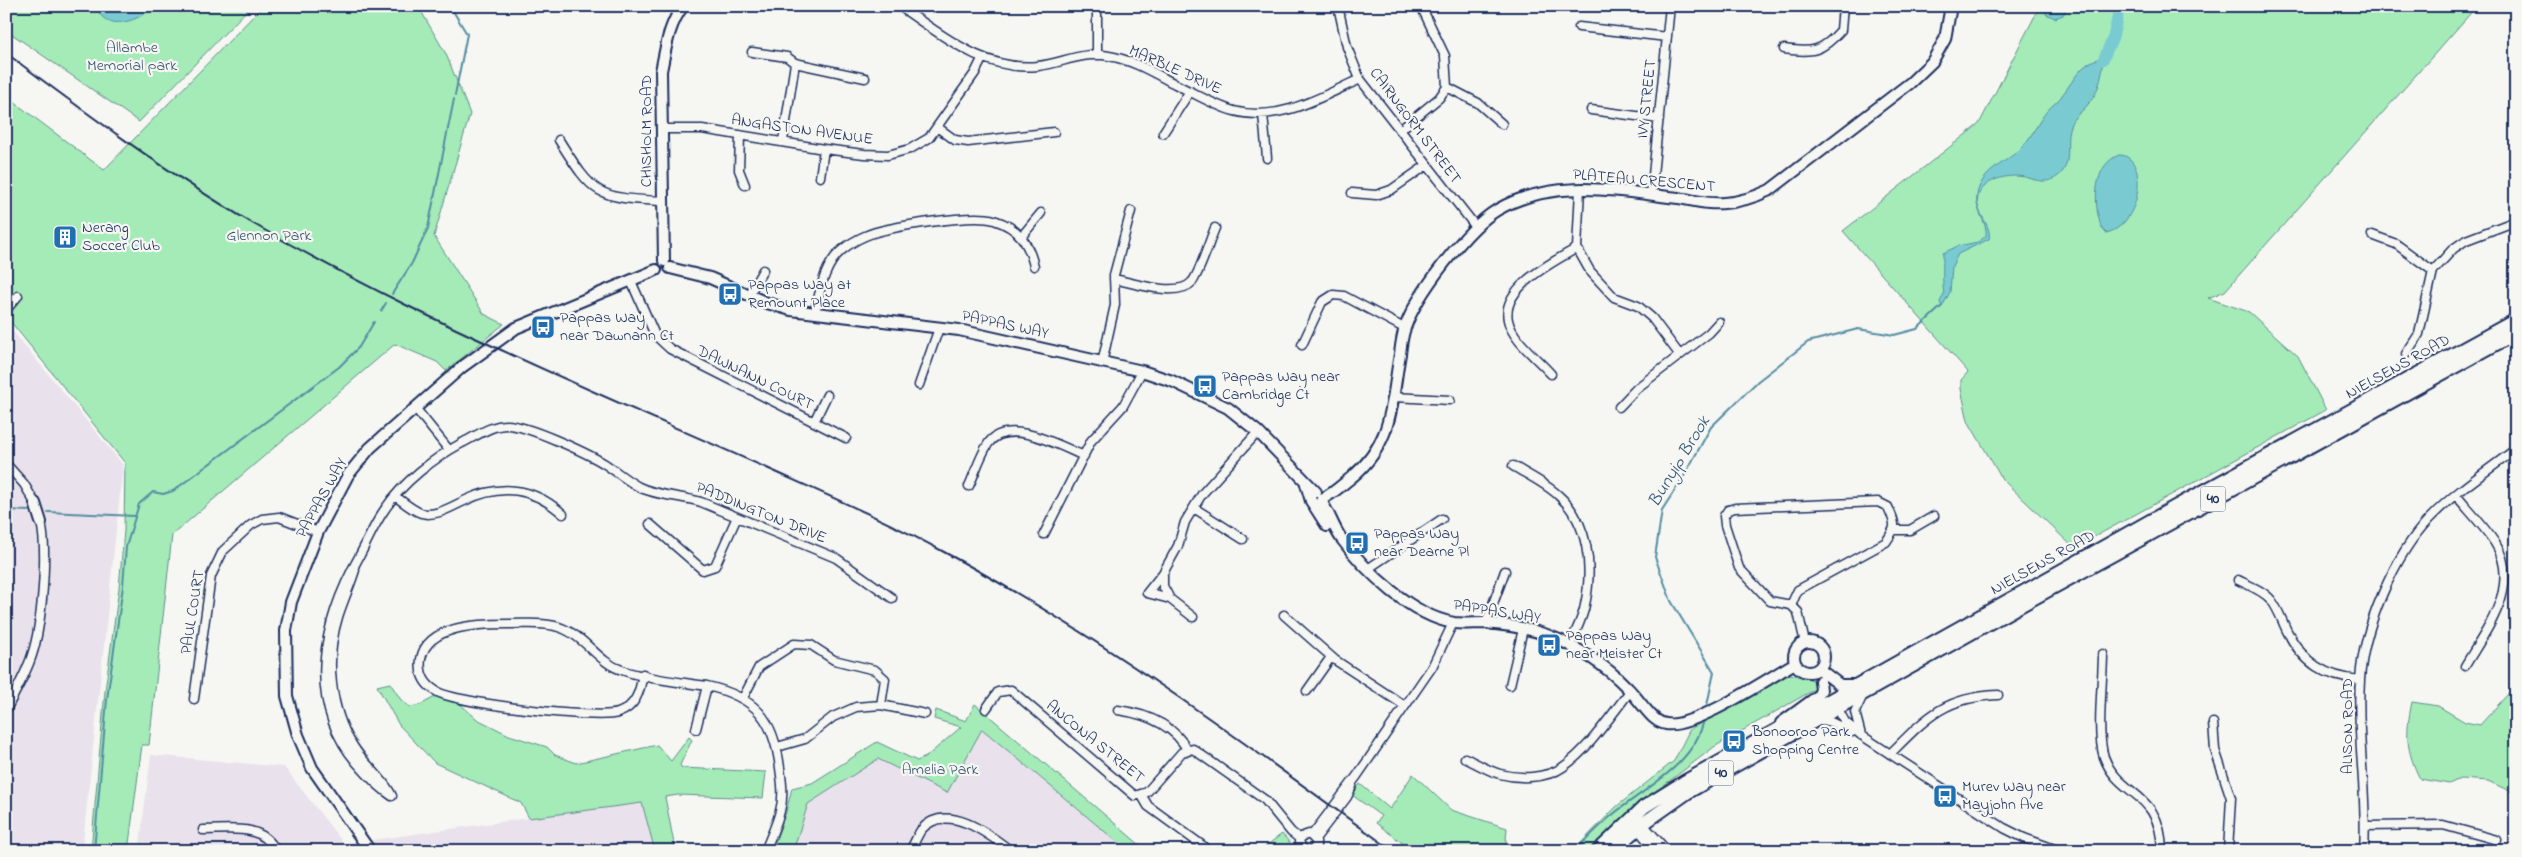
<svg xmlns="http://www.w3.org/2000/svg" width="2522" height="857" font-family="'Indie Flower',sans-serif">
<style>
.built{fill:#e9e1eb}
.green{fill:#a4ebb8;stroke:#608d8b}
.water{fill:#7acbd1;stroke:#548da3}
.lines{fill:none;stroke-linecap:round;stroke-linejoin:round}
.stream{stroke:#548da3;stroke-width:2}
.river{stroke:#7acbd1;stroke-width:11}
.minor-casing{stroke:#1b2f5e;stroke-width:11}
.tertiary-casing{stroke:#1b2f5e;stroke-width:14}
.primary-casing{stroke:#1b2f5e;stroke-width:16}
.minor{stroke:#f6f6f2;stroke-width:8}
.tertiary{stroke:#f6f6f2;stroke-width:10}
.primary{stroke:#f6f6f2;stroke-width:12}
.rail{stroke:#1b2f5e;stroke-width:2}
.labels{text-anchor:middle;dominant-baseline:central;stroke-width:4.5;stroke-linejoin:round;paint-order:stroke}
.shield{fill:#f6f6f2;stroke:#5d6b8a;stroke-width:1}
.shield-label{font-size:15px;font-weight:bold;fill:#1b2f5e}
.park-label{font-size:16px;fill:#365570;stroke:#f6f6f2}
.street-label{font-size:16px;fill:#1b2f5e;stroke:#f6f6f2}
.poi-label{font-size:16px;fill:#1b2f5e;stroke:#f6f6f2;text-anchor:start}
.water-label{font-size:18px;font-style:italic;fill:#33567b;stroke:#f6f6f2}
</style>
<rect width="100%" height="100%" fill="#f6f6f2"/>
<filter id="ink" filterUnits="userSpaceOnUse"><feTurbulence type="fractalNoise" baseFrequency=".02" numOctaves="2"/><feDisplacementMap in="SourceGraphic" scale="10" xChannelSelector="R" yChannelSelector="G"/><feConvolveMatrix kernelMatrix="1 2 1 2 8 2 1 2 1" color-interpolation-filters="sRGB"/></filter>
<g filter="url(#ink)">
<path class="built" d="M6,323L123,465L82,851H6Z
M982,729L1128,851H793L808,804L878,759L947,793Z
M151,755L284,767L344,844L642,802L655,851H139Z"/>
<path class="green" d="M6,6H251L139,122L6,30Z
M263,6H418L446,54L470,114L434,236L484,314L504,324L446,371L437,362L395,344L172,535L149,745H142L128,851H91L105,691L119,588L124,531L125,463L6,316V96L104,170Z
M2040,6H2477L2225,291L2208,298L2249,312L2298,356L2326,410L2074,548L2002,479L1968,421L1961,389V380L1968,372L1843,231L1979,124Z
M1790,674L1813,680L1815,689L1714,747L1625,815L1589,851H1573L1616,807L1674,761L1690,729Z
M2516,682V794L2488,781L2460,779L2449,784L2420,779C2406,750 2405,734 2412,702L2438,706L2465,722L2480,725L2508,694Z
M390,683L401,700L410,707L420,705L437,696L460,704L477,719L509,735L547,747L555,755L576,763L657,745L671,761L689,737L692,740L680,765L682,768L766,772L763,798L678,795L665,797L675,849L655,851L642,803L529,818L521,803L435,763L399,725L377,686Z
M975,704L1147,851H1128L982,729L947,793L878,759L808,804L793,851H772L786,812L792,788L812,783L877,742L917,761L926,757L961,727L934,719L936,710L966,721Z
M1413,774L1451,810L1507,828L1505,851H1413L1376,823L1381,816L1352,795L1360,784L1390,809Z
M1282,834L1292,845L1294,851H1259Z"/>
<path class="water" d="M97,6H153C142,21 102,34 97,6Z
M2045,6H2068L2063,15L2055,18L2046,14Z
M2100,58L2104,60C2102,75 2099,92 2089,103C2083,112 2073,116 2070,126C2063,144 2077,169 2051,180C2041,183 2033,179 2025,177C2009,174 1989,178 1980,192C1970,209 1993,224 1989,239L1958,254L1952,266L1950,292L1942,307L1940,302L1944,294C1942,284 1943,264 1943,253L1958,246L1978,242L1986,236C1988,222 1974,210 1977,195C1980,173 2003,164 2018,151C2030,141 2037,123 2047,111C2052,105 2059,101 2063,94C2075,79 2080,64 2100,58Z
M2119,155C2149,155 2143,225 2106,233C2100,228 2100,222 2098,215C2094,194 2096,164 2119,155Z"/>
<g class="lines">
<path class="stream" d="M450,6L467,34L455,95
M392,294L412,263L428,228L454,99
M381,311L386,303
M6,510L29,511
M48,512L135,516
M1706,710L1714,672L1671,601L1655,557L1662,510L1684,476L1711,427L1758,381L1808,342L1858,329L1894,335L1917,329L1942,306
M94,851L107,699L123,586L126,547L139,504L153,492L163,494L173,491L339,367L359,347L374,322
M1416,851L1437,848L1443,851
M1575,851C1587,839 1598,827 1611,816C1644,788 1695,765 1704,719"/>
<path class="river" d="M2103,60L2113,37L2120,6"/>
<g class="minor-casing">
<path id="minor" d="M899,6C941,34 984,72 1038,66C1063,63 1083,51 1109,56C1133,60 1154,73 1175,84C1194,93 1213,105 1234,111C1278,123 1321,97 1360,79
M1097,6V55
M1338,6L1347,47L1360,79L1476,227
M1579,27L1667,37
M1784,49C1812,53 1822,52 1841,30L1843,6
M752,52L787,57L795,63L865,78
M1447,87L1478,103L1502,124
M1591,110L1659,119
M1263,114L1267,158
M937,127L955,140L968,142L1054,132
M662,129H702L824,149L864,154L888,155L910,149L929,138L975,73L982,59
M1400,130L1439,98L1447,87L1445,56L1421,6
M1163,133L1190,91
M740,135L739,170L745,185
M559,140C594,196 597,198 663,201
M783,141L795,63
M820,177L824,149
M1580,189L1577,248L1590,271L1614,297L1638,306L1652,318L1679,354
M1352,193L1376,195L1391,190L1427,165
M1651,195L1670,6
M2372,235L2396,244L2433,271
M1022,236L1041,213
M1114,279C1133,283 1178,298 1192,282C1199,275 1210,239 1215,228
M631,281L655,335L670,349L846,438
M749,295L763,270
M6,310L18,296
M815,312C820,291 824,265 842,250C848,245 858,239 865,236C885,227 974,213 994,220C1019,228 1028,242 1034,266
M1302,345L1322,302L1333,295L1344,296L1404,328
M2406,354L2419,334L2433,271L2453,249L2466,240L2516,221
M1102,363L1115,305L1114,275L1131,211
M1551,374C1538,359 1512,340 1508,320C1501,287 1555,261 1577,248
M919,385L939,328
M1394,397L1450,400
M1619,407L1637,388L1709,333L1719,322
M416,409L449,450
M814,422L827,395
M6,464L24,484L35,503
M1513,466C1528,475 1545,483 1558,495C1589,522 1593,567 1585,605C1583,618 1575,632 1570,645
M969,486C975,473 980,456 988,444C1007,416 1060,446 1084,456
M2456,495C2468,510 2484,526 2495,543C2522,585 2486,630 2465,666
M395,496C403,502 412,510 421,513C436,517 451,507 464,501C501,483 533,487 563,514
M1194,508L1243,539
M650,524L703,570L715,566L737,517
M1895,530H1910L1934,516
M1044,534L1091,441L1123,406L1142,371
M1369,568L1442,519
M355,570C350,586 343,601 338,617C325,659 330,709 353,746C364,764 381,776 391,794
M1163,573L1147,593L1170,599
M2238,580C2248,585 2264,591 2271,600C2278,608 2282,621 2287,631C2303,663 2325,677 2360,680
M1791,605L1798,590L1886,542C1897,526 1896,525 1888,507L1878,502L1735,508L1728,510L1724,516L1725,525L1739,568L1770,601L1791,605L1798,612L1805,643
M1284,615L1335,660L1405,706
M1193,617L1170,599L1163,586V573L1178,546L1185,522L1202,494L1258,432
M1486,623L1505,571
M2103,654C2103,681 2096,733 2104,757C2119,798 2161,790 2162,851
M643,674C640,691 636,707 618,713C598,720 453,703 436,691C424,684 419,673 421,659C427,623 485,624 512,624C529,624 548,622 564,629C586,638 599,663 622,670C645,679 682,682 707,686C756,697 774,719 780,768C782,782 784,797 780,811C777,824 770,838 765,851
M1510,685L1523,629
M1307,691L1331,657
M743,698L759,667L794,644L811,645L834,660L875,670L885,679L881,705
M194,699L211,576L223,551L251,525L262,519L279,517L318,532
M986,709L998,692L1011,690L1135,796L1147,792L1182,752L1193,749L1265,800L1291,832L1300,839
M1838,709L1845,722L1861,735L2004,828L2024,838L2060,851
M6,710C15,692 26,674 32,655C42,625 48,552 41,522
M1118,710C1146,714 1174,724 1188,751
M1818,721L1831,722L1852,732
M2213,723L2215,750L2231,798L2228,851
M696,729L707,686
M1861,735L1855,712L1862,697
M777,747L805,739L833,717L856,707L881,705L925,714
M1890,754C1926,718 1944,697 1998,695
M1465,758C1476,763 1488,771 1500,774C1519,779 1546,779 1563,767C1589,749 1611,715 1631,690
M1141,794L1148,806L1203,846L1206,851
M392,796C378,787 368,776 357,763C304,700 323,621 360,555C368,540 375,523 385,509C403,482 434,458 462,443C476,436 491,425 507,425C527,425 587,453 605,464C616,471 627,481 639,487C657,496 682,496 701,502L836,558L892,598
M1641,822L1667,851
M2365,826L2443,825L2497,840
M1636,827L1656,851
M203,830C230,830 262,823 276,851
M1312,835L1357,776L1432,667L1453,623
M1315,839L1347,797L1352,786
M910,851C914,844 917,836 921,830C946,801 989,834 1011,851
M1304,851L1299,842L1301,837L1309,834L1316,841V846L1312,851
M2364,851C2368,794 2356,737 2360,680C2363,629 2394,555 2430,518C2455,492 2487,471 2516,449"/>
</g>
<g class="tertiary-casing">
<path id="tertiary" d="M664,261L661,71C666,48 668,26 683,6
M670,268L710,278L767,303L791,310L959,330L1142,371L1172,381L1228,408L1258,432L1316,492
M1306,484L1311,501L1327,526
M1322,499C1333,494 1343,484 1352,477C1394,442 1391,403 1400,354C1401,345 1402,336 1405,328C1416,295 1467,228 1497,210C1553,177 1618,191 1678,198C1693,200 1709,205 1724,203C1741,202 1755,197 1770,190L1910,83L1932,62L1945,39L1951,6
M1321,501C1329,512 1333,527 1341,538C1365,571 1412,616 1454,623C1463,624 1474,623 1484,623C1512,625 1546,631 1571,646C1600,661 1623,680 1643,706C1649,713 1656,723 1666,724C1693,729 1769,678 1795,663
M35,503L41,522
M1794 657a15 15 0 1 1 30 0a15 15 0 1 1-30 0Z
M1823,672L1840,685H1854
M1781,723L1818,696L1821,690L1820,681
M370,851L312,768L298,735L287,696L286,631L291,602L318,532L348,475L370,448L462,367L516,328L656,270"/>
</g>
<g class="primary-casing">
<path id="primary" d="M1598,851L1644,807L1684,782L2175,507L2516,320
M1613,851L1644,823L1688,792L2014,609L2516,333"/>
</g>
<use href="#minor" class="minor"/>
<use href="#tertiary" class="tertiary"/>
<use href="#primary" class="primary"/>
<path class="rail" d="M6,53C86,113 166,172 252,223C303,252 355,280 408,306C526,364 648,415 769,469C827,495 887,521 944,552C1102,637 1248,745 1393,851"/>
</g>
</g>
<defs>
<g id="building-square" transform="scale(1.25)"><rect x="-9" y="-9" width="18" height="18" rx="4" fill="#1f6fb2" stroke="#f6f6f2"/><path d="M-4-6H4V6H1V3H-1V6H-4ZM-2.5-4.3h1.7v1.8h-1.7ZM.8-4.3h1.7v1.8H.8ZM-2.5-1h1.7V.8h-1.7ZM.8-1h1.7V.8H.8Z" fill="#fff"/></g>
<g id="bus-square" transform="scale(1.25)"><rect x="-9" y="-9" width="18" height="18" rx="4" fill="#1f6fb2" stroke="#f6f6f2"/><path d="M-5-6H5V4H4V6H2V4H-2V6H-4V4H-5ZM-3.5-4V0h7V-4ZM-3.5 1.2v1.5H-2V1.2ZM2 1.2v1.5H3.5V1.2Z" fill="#fff"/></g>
</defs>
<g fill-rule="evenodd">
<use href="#building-square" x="65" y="237"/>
<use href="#bus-square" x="730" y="294"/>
<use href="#bus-square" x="543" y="327"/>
<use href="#bus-square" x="1205" y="386"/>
<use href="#bus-square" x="1357" y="543"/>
<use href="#bus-square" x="1549" y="645"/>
<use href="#bus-square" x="1734" y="741"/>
<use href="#bus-square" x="1945" y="796"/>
</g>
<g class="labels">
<g class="shield">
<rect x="2200.5" y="486.5" width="25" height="25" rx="4"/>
<rect x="1708.5" y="760.5" width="25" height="25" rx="4"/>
</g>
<g class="shield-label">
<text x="2213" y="499">40</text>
<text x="1721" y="773">40</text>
</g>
<g class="park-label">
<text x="132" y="48">Allambe<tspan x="132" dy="18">Memorial park</tspan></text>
<text x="269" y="236">Glennon Park</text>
<text x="940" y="770">Amelia Park</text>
</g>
<g class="street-label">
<text transform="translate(1175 70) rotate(24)">MARBLE DRIVE</text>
<text transform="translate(1647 99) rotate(-84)">IVY STREET</text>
<text transform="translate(1415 126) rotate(53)">CAIRNGORM STREET</text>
<text transform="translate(802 130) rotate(8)">ANGASTON AVENUE</text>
<text transform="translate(647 131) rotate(-90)">CHISHOLM ROAD</text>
<text transform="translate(1644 181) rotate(5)">PLATEAU CRESCENT</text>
<text transform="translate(1005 325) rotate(12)">PAPPAS WAY</text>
<text transform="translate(2398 367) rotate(-29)">NIELSENS ROAD</text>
<text transform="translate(755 378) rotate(26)">DAWNANN COURT</text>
<text transform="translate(322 498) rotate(-61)">PAPPAS WAY</text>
<text transform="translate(761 513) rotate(22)">PADDINGTON DRIVE</text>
<text transform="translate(2043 563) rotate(-29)">NIELSENS ROAD</text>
<text transform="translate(193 612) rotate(-81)">PAUL COURT</text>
<text transform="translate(1497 612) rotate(9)">PAPPAS WAY</text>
<text transform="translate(2348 726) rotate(-90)">ALISON ROAD</text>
<text transform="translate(1095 742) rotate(39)">ANCONA STREET</text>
</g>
<g class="poi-label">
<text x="82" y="228">Nerang<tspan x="82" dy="18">Soccer Club</tspan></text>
<text x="748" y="285">Pappas Way at<tspan x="748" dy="18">Remount Place</tspan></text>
<text x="560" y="318">Pappas Way<tspan x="560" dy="18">near Dawnann Ct</tspan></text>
<text x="1222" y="377">Pappas Way near<tspan x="1222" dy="18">Cambridge Ct</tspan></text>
<text x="1374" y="534">Pappas Way<tspan x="1374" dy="18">near Dearne Pl</tspan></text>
<text x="1566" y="636">Pappas Way<tspan x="1566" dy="18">near Meister Ct</tspan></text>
<text x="1752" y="732">Bonooroo Park<tspan x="1752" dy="18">Shopping Centre</tspan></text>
<text x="1962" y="787">Murev Way near<tspan x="1962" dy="18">Mayjohn Ave</tspan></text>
</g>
<g class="water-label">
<text transform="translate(1680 462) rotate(-59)">Bunyip Brook</text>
</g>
</g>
<rect width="2522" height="857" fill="none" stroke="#f6f6f2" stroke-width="25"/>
<rect x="12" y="12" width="2497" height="832" fill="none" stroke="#1b2f5e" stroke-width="2" filter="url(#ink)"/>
</svg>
